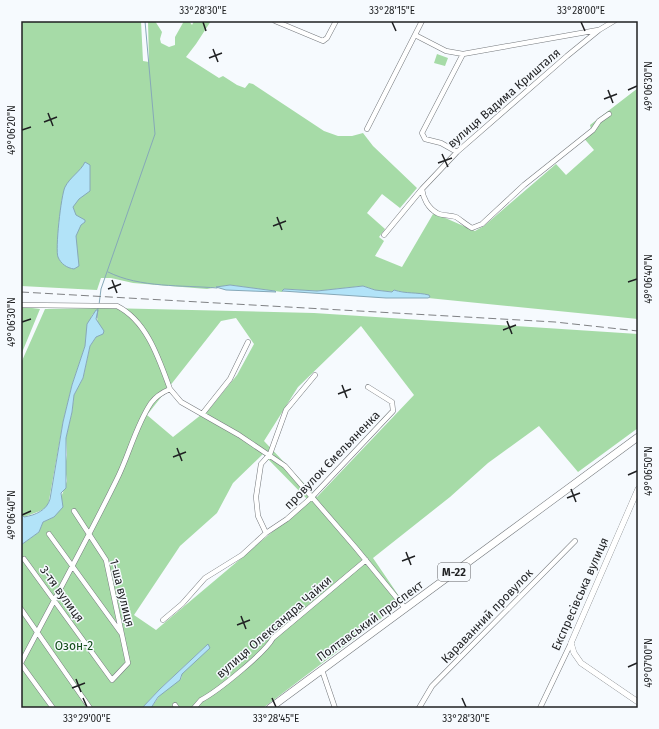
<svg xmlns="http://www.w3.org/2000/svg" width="659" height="729" font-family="'Fira Sans',sans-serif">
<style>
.green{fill:#a6dba7;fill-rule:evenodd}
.water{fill:#b2e3f8;stroke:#86a8b8}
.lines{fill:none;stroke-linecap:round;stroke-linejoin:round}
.stream{stroke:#86a8b8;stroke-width:1}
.minor-casing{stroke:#75797d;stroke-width:5.5}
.tertiary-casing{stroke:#75797d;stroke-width:6}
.trunk-casing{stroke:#75797d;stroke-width:8}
.minor{stroke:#fff;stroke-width:4.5}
.tertiary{stroke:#fff;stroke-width:5.5}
.trunk{stroke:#fff;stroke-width:7}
.rail{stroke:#7f8184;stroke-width:1;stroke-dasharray:8 4;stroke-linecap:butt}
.ticks{fill:none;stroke:#1f2022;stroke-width:1.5}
.labels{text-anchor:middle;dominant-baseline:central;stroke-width:3;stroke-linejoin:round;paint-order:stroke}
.shield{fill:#f6fafe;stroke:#606164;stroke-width:1}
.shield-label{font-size:11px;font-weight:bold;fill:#1f2022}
.street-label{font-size:12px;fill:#1f2022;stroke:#f6fafe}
.park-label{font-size:12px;fill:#124d19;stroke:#f6fafe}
.neatline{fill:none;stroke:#1f2022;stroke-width:1.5}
.ticks-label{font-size:10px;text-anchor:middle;fill:#1f2022}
</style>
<rect width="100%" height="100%" fill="#f6fafe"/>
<path class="green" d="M23,21H141L143,61L149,62L148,21H155L162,32L160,39L161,43L169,47L175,45V37L184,21H189L192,25L194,21H211L196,44L186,57L219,78L223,76L237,85L245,88L249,83L253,84L324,131L338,136H352L363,133L373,146L417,188L400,208L382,194L367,213L385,229L379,237L384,241L375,256L402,267L433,214L443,217L475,231L484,226L556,164L566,175L594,150L582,136L591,129L590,125L638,88V319L428,298L430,297C418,292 406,294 394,290L392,292L375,290L363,286L317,291L284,289L282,292L230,285L207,289L133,283L111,278H101L97,290L21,286V25Z
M437,54L448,58L445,66L434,63Z
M24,307L40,309L21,355V308Z
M106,308L314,313L638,334V428L578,472L539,426L488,463L450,497L373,558L403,602L263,708H151L162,692L181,679L182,674L208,644L160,689L142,708H21V545L39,532L43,522L54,517L67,481L65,467L67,455L66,438L72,412L74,395L83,378L90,346L96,337L98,310L92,315L85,346L72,385L63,422L48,506L40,511L24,517L21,514V363L45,309ZM236,318L254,344L237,375L211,407L173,437L147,415L221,321ZM361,326L414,395L317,497L264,441L298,387ZM263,454L309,501L156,630L134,615L180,546L217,513L233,483Z"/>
<path class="water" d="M85,162L90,165V191L79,199L73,207L76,215L85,220V222L81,225L76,236L79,266L74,269C67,268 61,264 58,257C55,250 61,195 65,187C70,177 81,171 85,162Z
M230,285L275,291L276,292L226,290L216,287Z
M363,286L375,290L392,292L394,290C406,294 417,292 429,295L430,297L428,298H386L282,291L284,289L317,291Z
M96,310H98L96,319L104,331L103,334L96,337L90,346L83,378L74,395L72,412L66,438V488L61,493L63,507L54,517L43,522L39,532L21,545V514L24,517C36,515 47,510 50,499L63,422L72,385L85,346L87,324Z
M208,644L210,648L182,674L180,680L158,697L151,708H142L160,689Z"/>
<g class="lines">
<path class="stream" d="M108,272C140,288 182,285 217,288
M99,305L101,289L155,134L145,21
M97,318L98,308"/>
<g class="minor-casing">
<path id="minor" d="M275,21L323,41L327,38L336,21
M415,35L446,51L463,54L598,30
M367,129L422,21
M457,152L441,143L425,139L422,133L463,54
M422,189C423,198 428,208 437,213C442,216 450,215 456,217C461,220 466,225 472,228L482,224L524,185L593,130L599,121L609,114
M384,235L422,189L457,152L567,56L599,30L614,21
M21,305L117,306C147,321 159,359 170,389
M203,413L230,379L248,342
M266,533L258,516L256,497L261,464L270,454L286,410L315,375
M49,534L121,633
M24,559L112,680L128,663L106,560L74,511
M21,609L90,708
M163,620L182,604L205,578L242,555L266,533L287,519L312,497L393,411L392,402L368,387
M21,663C53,602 86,542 116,481C129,456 135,427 151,403C156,396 163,392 170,389L181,402L239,435L285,466L355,547L405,608
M21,664L53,708
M322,670L335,708
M175,705L177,708
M194,708L201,700C218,691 265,653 273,638L366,560
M419,708L432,686L575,541
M540,708L571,643"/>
</g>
<g class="tertiary-casing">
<path id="tertiary" d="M638,489L571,643L574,653L581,663L638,702"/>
</g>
<g class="trunk-casing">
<path id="trunk" d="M270,708L638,437"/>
</g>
<use href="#minor" class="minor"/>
<use href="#tertiary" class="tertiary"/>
<use href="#trunk" class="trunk"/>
<path class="rail" d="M21,292L555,322L638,331"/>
</g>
<path class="ticks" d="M203,22L206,31M392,22L396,31M581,22L585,31M213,49L218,62M209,58L222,53M608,90L613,103M628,90L637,86M604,99L617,94M48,113L53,126M44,122L57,117M22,130L31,127M442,154L448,167M438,163L452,158M277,217L282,230M273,226L286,221M112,280L117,293M628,282L637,279M108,289L121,284M507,321L512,334M22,322L31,319M503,330L516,325M342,385L347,398M338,394L351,389M177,448L182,461M173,457L186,452M628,475L637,471M571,489L576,502M567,498L580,493M22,515L31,511M406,552L411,565M402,561L415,556M241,616L246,629M237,625L250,620M628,667L637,663M76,679L81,692M72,688L85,683M83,698L87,707M272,698L276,707M462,698L466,707"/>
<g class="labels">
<rect class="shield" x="438" y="563" width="32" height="18" rx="3"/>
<g class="shield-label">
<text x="454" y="572">М-22</text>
</g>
<g class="street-label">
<text transform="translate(504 98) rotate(-41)">вулиця Вадима Кришталя</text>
<text transform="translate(332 460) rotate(-46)">провулок Ємельяненка</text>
<text transform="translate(122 593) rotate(76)">1-ша вулиця</text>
<text transform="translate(62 594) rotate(54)">3-тя вулиця</text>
<text transform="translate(580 594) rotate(-66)">Експресівська вулиця</text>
<text transform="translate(487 616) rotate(-46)">Караванний провулок</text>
<text transform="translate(370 621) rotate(-36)">Полтавський проспект</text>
<text transform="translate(274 627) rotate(-41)">вулиця Олександра Чайки</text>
</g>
<g class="park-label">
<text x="74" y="646">Озон-2</text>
</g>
</g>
<rect width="659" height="729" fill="none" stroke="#f6fafe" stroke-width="44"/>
<rect x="22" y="22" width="615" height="685" class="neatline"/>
<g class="ticks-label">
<text x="203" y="14">33°28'30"E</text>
<text x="392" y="14">33°28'15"E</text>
<text x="581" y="14">33°28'00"E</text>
<text transform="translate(648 86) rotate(-90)" y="4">49°06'30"N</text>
<text transform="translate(11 130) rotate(-90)" y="4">49°06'20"N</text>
<text transform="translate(648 279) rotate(-90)" y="4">49°06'40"N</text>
<text transform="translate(11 322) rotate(-90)" y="4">49°06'30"N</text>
<text transform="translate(648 471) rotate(-90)" y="4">49°06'50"N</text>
<text transform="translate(11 515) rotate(-90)" y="4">49°06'40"N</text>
<text transform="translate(648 663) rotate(-90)" y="4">49°07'00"N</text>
<text x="87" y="722">33°29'00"E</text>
<text x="276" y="722">33°28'45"E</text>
<text x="466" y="722">33°28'30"E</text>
</g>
</svg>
